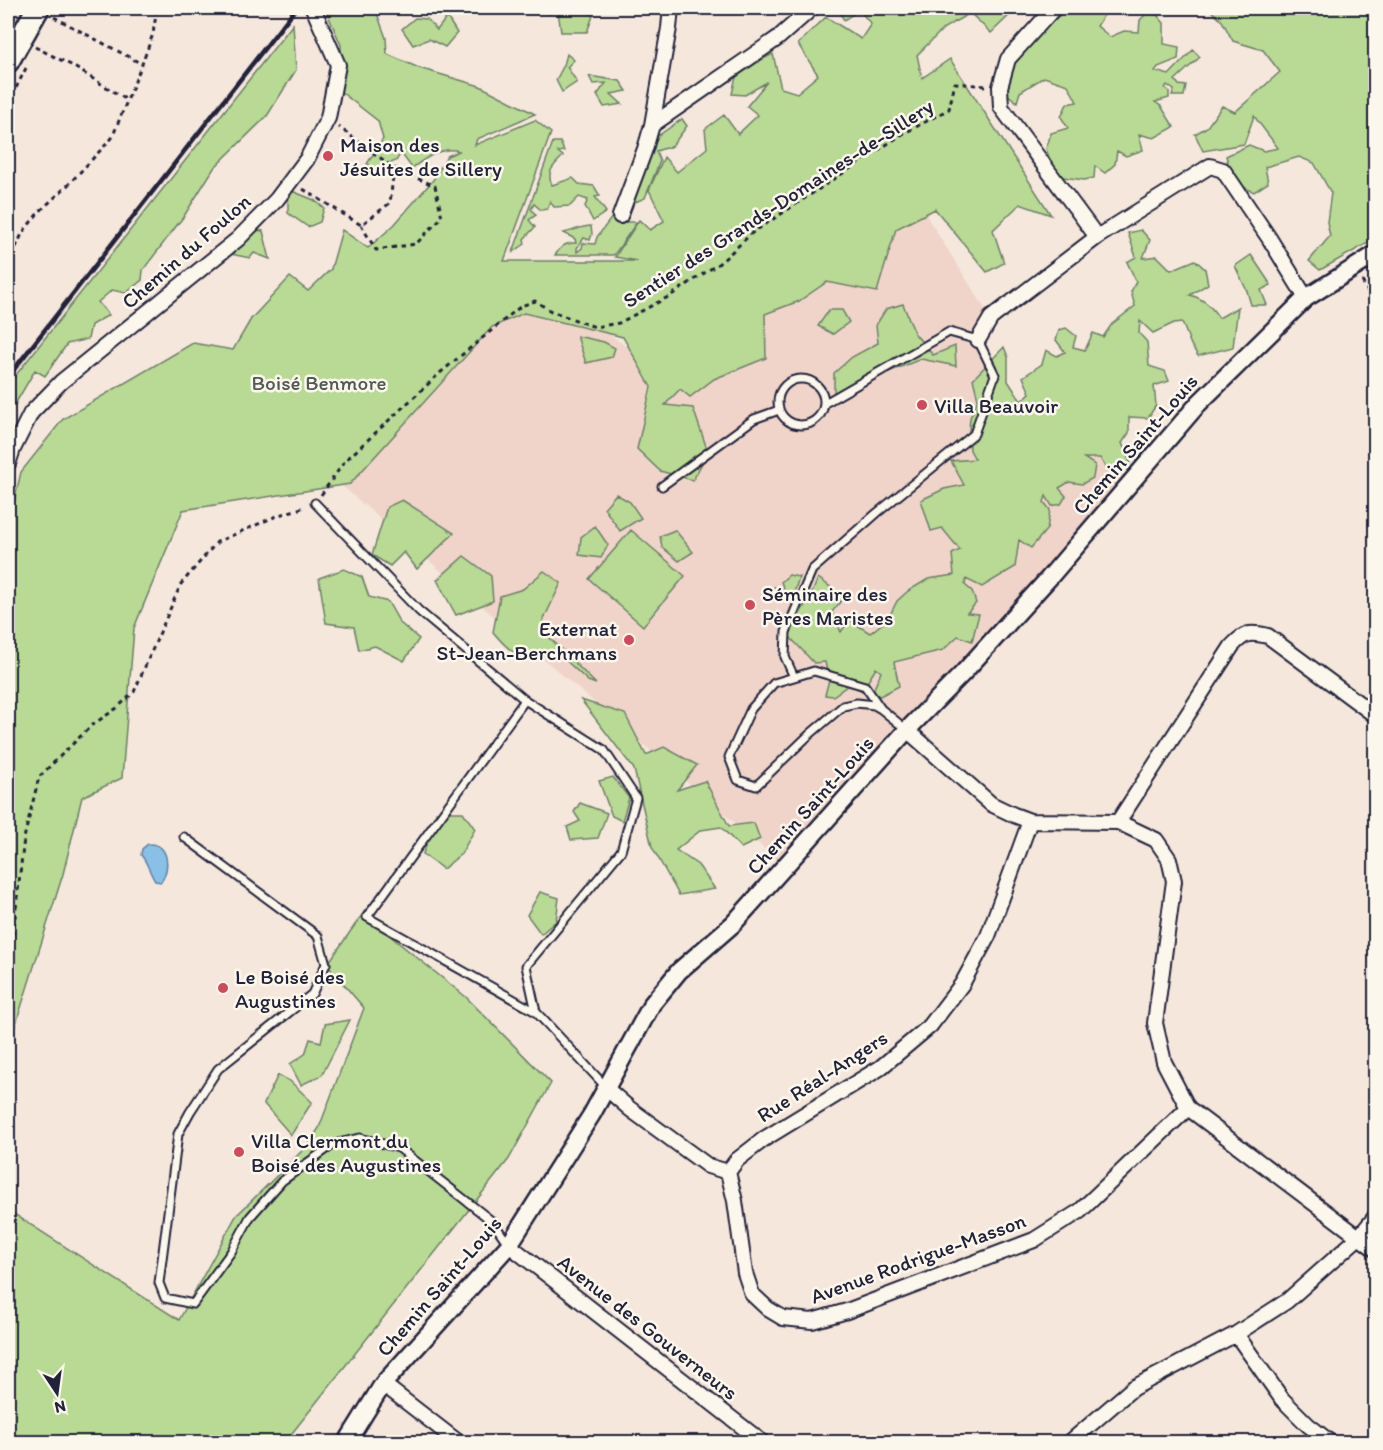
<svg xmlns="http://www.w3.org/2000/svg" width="1383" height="1450" font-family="Itim,sans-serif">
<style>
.built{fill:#f0d4ca}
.green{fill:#b8da94;stroke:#6d7e68;stroke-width:1.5}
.water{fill:#88c0e6;stroke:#5f81a2;stroke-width:1.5}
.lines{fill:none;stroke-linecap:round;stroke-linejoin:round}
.service-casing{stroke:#22223b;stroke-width:11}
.minor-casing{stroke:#22223b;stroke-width:18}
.tertiary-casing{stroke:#22223b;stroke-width:21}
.primary-casing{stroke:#22223b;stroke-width:26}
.path{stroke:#22223b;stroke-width:3;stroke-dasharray:4.5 4.5;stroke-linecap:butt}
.service{stroke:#fbf7ec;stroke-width:7}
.minor{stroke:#fbf7ec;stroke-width:14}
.tertiary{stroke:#fbf7ec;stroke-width:16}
.primary{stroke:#fbf7ec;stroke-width:21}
.rail{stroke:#22223b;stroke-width:4.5}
.poi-dot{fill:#d1495b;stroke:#fbf7ec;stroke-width:2}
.labels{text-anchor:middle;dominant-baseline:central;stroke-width:5;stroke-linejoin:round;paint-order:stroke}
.poi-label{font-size:21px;fill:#22223b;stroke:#fbf7ec;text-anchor:start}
.street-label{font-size:21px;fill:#22223b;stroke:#fbf7ec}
.park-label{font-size:21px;fill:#4f5956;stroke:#fbf7ec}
</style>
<rect width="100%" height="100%" fill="#f6e7dd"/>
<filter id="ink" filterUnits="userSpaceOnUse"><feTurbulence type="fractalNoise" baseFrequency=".0167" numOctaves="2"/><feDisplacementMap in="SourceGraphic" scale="12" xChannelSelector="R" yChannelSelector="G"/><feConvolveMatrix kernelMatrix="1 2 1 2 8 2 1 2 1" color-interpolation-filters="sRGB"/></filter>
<g filter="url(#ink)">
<path class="built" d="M915,191L929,220L991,318L979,340L1025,415L1059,389L1133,481L786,867L321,468L514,268L646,360Z"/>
<path class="green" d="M325,8H375L386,38L387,54L419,68L480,86L535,114L477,139L475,145L535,120L551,133L504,261H637L615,257L639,220L650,230L664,221L649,190L664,157L677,172L707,148L705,129L724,115L738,134L758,115L747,106L767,82L745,95L732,94L737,72L773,54L781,88L797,93L818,75L798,44L826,17L861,39L871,24L859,10L844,20L837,8H1017L991,33L970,13L944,28L917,55L922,78L950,59L1051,215L1020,204L993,230L1004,263L987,272L935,209L896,229L877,292L827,282L799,301L765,314L766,358L714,379L690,397L680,389L665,405L693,408L708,452L693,480L660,471L637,449L651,387L623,337L524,313L492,327L350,484L183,510L134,628L122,778L82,797L63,874L8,1049V566L13,554L8,528L21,472L63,419L193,343L233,350L251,319L290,277L308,291L331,269L342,230L368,248L394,225L433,180L447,156L459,151C442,146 426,158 412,168L401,153L396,161L375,169L367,164L383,139L378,121L341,92V45Z
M547,8H586L593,16L587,32H561L558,11L548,14Z
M1068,8H1091L1104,15L1097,26L1110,37L1124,31L1139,32L1140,20L1147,13L1157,15L1164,23V44L1179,47L1178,59L1158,67L1155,71L1169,75L1193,50L1200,57L1175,80L1179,85L1186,86L1184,96H1172L1174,90L1167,85L1165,88L1169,91V98L1155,102L1161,106L1174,127L1154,138L1139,134L1143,150L1126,156L1117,151L1115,164L1105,173L1095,166L1094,178L1084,180L1056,176L1046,149L1051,133L1068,128L1061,117L1067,104L1077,102L1068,85L1044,77L1020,92L1017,102L1002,90L1016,57L1031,40Z
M1208,8H1375V239L1320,270L1309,261L1330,236L1327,222L1331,193L1314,163L1299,157L1265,167L1268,183L1254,192L1233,182L1226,156L1249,145L1264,151L1278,148L1254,116L1244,144L1203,151L1195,134L1207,127L1222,106L1235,112L1280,72L1263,50L1233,41L1222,21Z
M447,17L457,33L445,47L429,39L413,45L402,29L415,18L427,19L437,30Z
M293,24L296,70L267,116L214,168L184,216L143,270L142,280L126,293L112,290L98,302L109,315L91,325L88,339L67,344L45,376L35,370L14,406L8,409V385Z
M567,54L574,60L567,67L577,82L562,92L556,80L564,65Z
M589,76L620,81L627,91L611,94L622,104L604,107L597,95L606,83L593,84Z
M682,119L687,126L672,146L656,151L660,161L645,198L633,203L636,188L655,138Z
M553,142H560L564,151L558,152L563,156C553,166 546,172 552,185L573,178L579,184L594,186L600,196L595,197L606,212L593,221L585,206L588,200L579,197L570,206L554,207L550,201L547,209L541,210L534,204L531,209L536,215L529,220L535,227L524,239L525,244L513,252Z
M292,191L314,200L324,208L320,222L308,227L288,213V201Z
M612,217L628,222H637L614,255H555C561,247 565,242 576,243L575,239L564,233C574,231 581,226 591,226L592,234L590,240L584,238L577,248V252L582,248L583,243L595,244L597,237Z
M255,230L263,231L270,259L254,253L250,258L231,254L244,244Z
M1141,230L1150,240L1143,258L1157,256L1171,270L1195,260L1205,269L1208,284L1190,295C1204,299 1210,305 1219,318L1238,307L1233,347L1198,356L1191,345L1182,322L1174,323L1153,333L1140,321L1139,333L1147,342L1149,366L1165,371L1169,381L1154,386L1156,405L1148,418L1129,417V433L1122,443L1130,462L1112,478L1100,458H1084L1095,465L1093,478L1082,484L1069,482L1059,488L1066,496L1061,504L1052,506L1046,496L1044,502L1050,510L1047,529L1031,548L1019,540L1015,567L982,587L966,579L965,585L972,591L976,603L967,613L979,614L972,641L958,636L943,650L894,662L899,686L880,696L872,693L881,672L876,668L862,691L850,684L833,696L825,695L829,680L825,662L814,663L788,635L813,591L818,578L844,597L832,612L841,632L849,620L870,633L888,619L897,601L908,591L928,579L954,575L952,554L960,550L942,528L931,531L921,500L944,489L964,485L951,461L975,459L970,450L969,431L970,418L978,399L973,379L1004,347L1008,357V381L1021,401L1030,393L1023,377L1042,364L1046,350L1057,356L1065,352L1056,340L1059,330L1066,328L1076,336L1073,347L1085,350L1093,333L1103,337L1112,324L1135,306L1131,292L1136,281L1127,262L1136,257L1128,233Z
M1251,255L1271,285L1261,290L1267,305H1251L1247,291L1235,266Z
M903,304L915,334L933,355L955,346L956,366L921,359L834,394V373L852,357L878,343L876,325L886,309Z
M829,310H842L849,322L833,334L818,326Z
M577,336L604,342L615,348L612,357L586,363Z
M616,494L630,502L641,518L620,531L604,508Z
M402,500L454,533L417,569L404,552L390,566L372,555L387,507Z
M595,526L608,545L601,558L579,555L581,537Z
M631,530L685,576L643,626L589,579Z
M675,530L693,552L679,561L662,547L660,536Z
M464,556L491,576L493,601L456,615L437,580Z
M344,569L362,577L369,597L388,602L400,623L419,639L404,661L375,646L359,650L354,627L326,623L319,578Z
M544,571L561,583L543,621L550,638L596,684L588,681L558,653C522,658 518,662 493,632L500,596L523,589Z
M789,575L799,577L792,600H768L774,587L784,589L781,582Z
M581,700L625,714L646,755L664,747L697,765L677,790L705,781L729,826L754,823L760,839L741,848L721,827L701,830L676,850L698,865L715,889L679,895L652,847L634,769Z
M613,777L629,798L622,821L612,816L599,781Z
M580,803L607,813L598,838L571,840L567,827L580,821L574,812Z
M436,812H463L475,829L461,854L443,869L423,854Z
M540,892L559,898L556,921L541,934L527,915Z
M366,909L379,927L466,997L551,1083L509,1159L285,1442H8V1210L179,1320L236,1216L308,1145L319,1128L364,1008L327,965Z
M350,1020L322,1075L301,1085L290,1064L305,1054L310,1039L321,1042L325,1024Z
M278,1075L290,1081L312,1102L291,1135L264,1104Z"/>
<path class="water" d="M148,844C169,843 171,868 161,882L155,881C149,872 148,863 141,855L142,849Z"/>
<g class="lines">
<g class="service-casing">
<path id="service" d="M778 402a23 23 0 1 1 46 0a23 23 0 1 1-46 0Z
M662,486L754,419L779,410
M315,503L419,611L525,700L604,750L636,798L621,851L526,966L536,1012
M794,677L785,657L786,632L812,570L877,513L974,434L995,375L978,340L949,332L825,403
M525,700L367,917L536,1012L606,1087
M881,709L874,705L857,703L843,706L809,735L756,786L738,780L729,757L751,709L774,683L814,671L865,686L881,709L907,730
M184,837L318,936L326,964L312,994L218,1069L190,1112L178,1134L159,1283L165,1298L193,1304L231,1252L250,1217L282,1181L334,1144L360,1138L399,1148L493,1222L509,1245"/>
</g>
<g class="minor-casing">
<path id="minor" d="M1054,8L1008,59L1000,87L1001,107L1097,237
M652,125L778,38L812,8
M620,216L645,149L652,125L669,28L671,8
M978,340L991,318L1097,237L1210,166L1223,170L1269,238L1306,298
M8,464L13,449L31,413L61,382L238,239L277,199L307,159L328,118L338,65L313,8
M907,730L991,804L1014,815L1030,821L1118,822L1156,840L1169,859L1174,881L1155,1023L1164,1062L1188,1108L1376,1250
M1118,822L1232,646C1245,632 1250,632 1268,636L1376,716
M607,1089L630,1109L708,1166L728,1172
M728,1172L735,1201L745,1273L752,1294L768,1309L783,1318L812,1321L847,1311L1034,1240L1080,1211L1188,1108
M728,1172L737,1160L764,1139L880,1068L930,1026L962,984L988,936L1030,821
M509,1245L762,1442
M1236,1334L1282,1399L1308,1425L1330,1442
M383,1384L458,1442
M1070,1442L1133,1388L1236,1334L1287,1301L1359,1237L1376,1216"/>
</g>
<g class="tertiary-casing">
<path id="tertiary" d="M347,1442L383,1384L509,1245L592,1114L652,1004L679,971L733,924L907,730L963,673L1049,578L1199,403L1306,298L1376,254"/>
</g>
<g class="primary-casing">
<path id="primary" d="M8,61L38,8"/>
</g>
<path class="path" d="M54,17L142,64
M35,47L71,65L127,100
M8,104L26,68
M303,189L361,225L390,203L394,168L339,127
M361,225L376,250L416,244L442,217L435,186L394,168
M8,264L23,232L39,212L68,185L112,138L142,64L153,34L157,8
M1362,281L1376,306
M321,495L345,461L440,373L521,306L535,301L551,311L595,327L619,323L670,296L721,262L752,233L901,135L949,109L955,83L986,86
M8,980L24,838L39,777L92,725L117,708L134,692L181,584L217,542L279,515L305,507
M8,1317V1319"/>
<use href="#service" class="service"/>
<use href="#minor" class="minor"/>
<use href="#tertiary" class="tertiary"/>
<use href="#primary" class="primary"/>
<path class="rail" d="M8,377L296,8"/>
</g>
</g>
<g class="poi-dot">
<circle cx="328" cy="156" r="6"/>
<circle cx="922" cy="405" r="6"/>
<circle cx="750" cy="605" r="6"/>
<circle cx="629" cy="640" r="6"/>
<circle cx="223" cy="988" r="6"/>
<circle cx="239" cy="1152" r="6"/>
</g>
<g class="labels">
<g class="poi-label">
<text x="340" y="144">Maison des<tspan x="340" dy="24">Jésuites de Sillery</tspan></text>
<text x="934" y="405">Villa Beauvoir</text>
<text x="762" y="593">Séminaire des<tspan x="762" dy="24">Pères Maristes</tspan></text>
<text x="617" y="628" text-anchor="end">Externat<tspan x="617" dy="24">St-Jean-Berchmans</tspan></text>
<text x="235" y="976">Le Boisé des<tspan x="235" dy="24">Augustines</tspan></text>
<text x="251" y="1140">Villa Clermont du<tspan x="251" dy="24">Boisé des Augustines</tspan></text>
</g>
<g class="street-label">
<text transform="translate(778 203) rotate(-33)">Sentier des Grands-Domaines-de-Sillery</text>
<text transform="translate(186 251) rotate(-41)">Chemin du Foulon</text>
<text transform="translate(1135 444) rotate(-49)">Chemin Saint-Louis</text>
<text transform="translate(810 805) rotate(-48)">Chemin Saint-Louis</text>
<text transform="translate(822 1076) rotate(-33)">Rue Réal-Angers</text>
<text transform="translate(918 1258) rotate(-20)">Avenue Rodrigue-Masson</text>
<text transform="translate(439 1286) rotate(-49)">Chemin Saint-Louis</text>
<text transform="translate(648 1327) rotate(38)">Avenue des Gouverneurs</text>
</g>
<g class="park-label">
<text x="319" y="382">Boisé Benmore</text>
</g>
</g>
<rect width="1383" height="1450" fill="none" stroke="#fbf7ec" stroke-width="30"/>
<rect x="15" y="15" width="1353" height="1420" fill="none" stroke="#22223b" stroke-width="2" filter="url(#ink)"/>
<g transform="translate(57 1393) rotate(167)" stroke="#fbf7ec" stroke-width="4.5" paint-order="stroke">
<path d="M0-4.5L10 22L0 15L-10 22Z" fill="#22223b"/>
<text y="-9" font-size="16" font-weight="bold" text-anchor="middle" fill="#22223b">N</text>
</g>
</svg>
